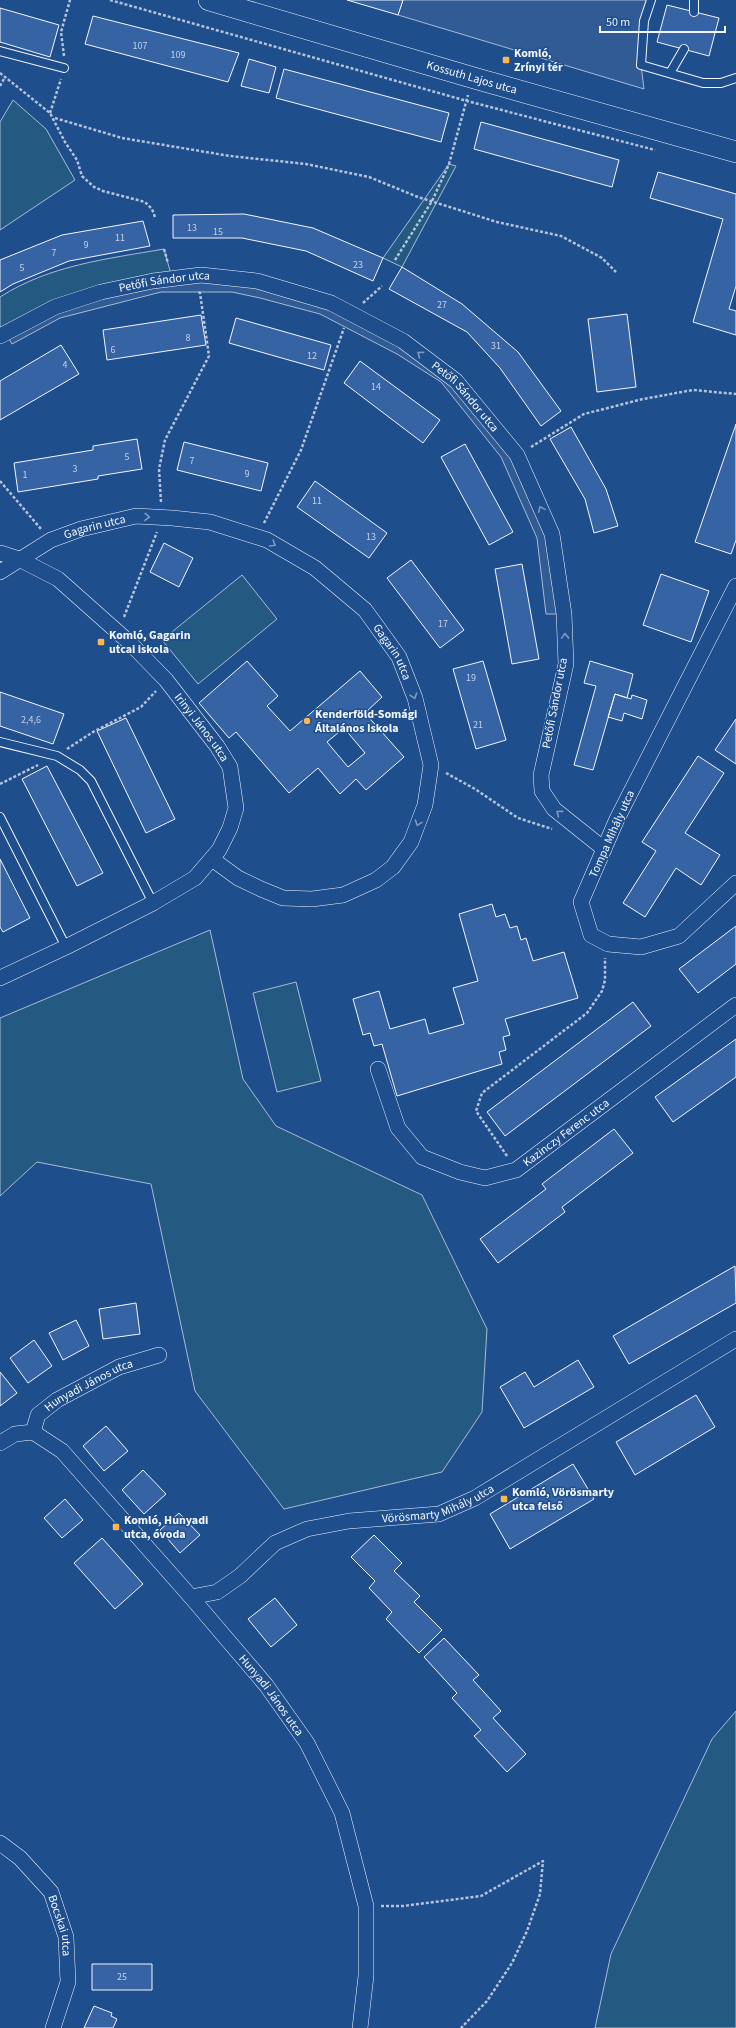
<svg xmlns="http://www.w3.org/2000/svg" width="736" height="2028" font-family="'Source Sans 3',sans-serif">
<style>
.green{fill:#245a82;stroke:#a8bbd7}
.parking{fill:#305b95;stroke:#a8bbd7}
.building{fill:#3563a3;stroke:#f2f6ff;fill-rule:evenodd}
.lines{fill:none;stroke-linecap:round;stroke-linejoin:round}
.lane-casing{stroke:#f2f6ff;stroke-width:10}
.street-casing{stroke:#f2f6ff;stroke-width:16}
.secondary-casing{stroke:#f2f6ff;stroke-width:22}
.path{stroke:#b3c4dc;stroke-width:2.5;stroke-dasharray:3 2;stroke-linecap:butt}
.lane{stroke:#1f4e8c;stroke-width:8}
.street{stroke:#1f4e8c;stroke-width:15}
.secondary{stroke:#1f4e8c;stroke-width:21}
.oneway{stroke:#7e9ac0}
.poi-dot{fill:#ffb74d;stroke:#1f4e8c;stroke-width:1.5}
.labels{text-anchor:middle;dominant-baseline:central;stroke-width:3;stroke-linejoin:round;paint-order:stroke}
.number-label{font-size:10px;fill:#c3d1e8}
.poi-label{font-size:12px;font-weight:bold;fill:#f2f6ff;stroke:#1f4e8c;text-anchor:start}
.street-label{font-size:12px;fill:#f2f6ff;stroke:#1f4e8c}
</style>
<rect width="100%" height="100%" fill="#1f4e8c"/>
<path class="green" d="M13,100L46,129L75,180L0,230V122Z
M449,164L456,166L402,267L383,258Z
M164,249L172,278L0,336V297C50,265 107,259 164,249Z
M242,575L277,619L198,684L162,640Z
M210,930L243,1079L276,1126L422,1195L487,1329L482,1412L442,1472L284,1509L195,1391L151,1184L37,1162L0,1196V1018Z
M296,982L321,1081L277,1092L253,993Z
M736,1711V2028H595L611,1954L712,1739Z"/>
<path class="parking" d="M403,0H651L644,21L641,65L644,89L398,15Z
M201,275L331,303L456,381L517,455L552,534L564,614H546L537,538L501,457L441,382L397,354L320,314L260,298L232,292H161L60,318L12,344L5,332L55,307Z"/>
<path class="building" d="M347,0H403L398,15Z
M667,5L719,18L709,56L657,42Z
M0,8L59,25L50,57L0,42Z
M93,16L239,53L228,82L85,44Z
M249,59L276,67L269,93L241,86Z
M284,69L449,113L441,142L276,98Z
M481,122L619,160L612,187L474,149Z
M658,172L736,194V286L729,309L736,311V335L693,322L723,219L650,198Z
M244,214L313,228L383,258L373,281L306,251L242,238H173V215Z
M143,221L150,246L69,261L13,284L0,292V260L62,235Z
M402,267L462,304L518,352L561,411L541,426L500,368L467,332L389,289Z
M627,314L636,387L597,392L588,319Z
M201,315L206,345L107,360L103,330Z
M236,318L331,345L324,370L229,343Z
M61,345L79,374L0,420V381Z
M360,361L440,420L423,443L344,383Z
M736,424V540L731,554L695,542Z
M571,427L606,489L618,526L594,533L585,499L550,439Z
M137,439L142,469L98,476V479L18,492L14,463L93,450V446Z
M184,442L268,463L261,491L177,470Z
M465,444L513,532L489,545L441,457Z
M315,481L387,533L369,558L297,507Z
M164,543L193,558L179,587L150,572Z
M411,560L464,630L440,648L387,578Z
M522,564L539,659L512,664L495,569Z
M661,574L709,591L691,642L643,625Z
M247,661L278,696L267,706L290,731L360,671L382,697L365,713L404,757L366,790L356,779L340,794L318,768L289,793L236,732L229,738L199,703ZM344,728L365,753L348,767L327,742Z
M483,661L506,740L476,749L453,669Z
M590,661L633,674L627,698L615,694L593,770L574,765L596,686L584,683Z
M0,692L64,714L53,744L0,726Z
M615,694L631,699L632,695L647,700L642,719L624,713L622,721L608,717Z
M126,718L175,819L146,833L97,731Z
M736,719V764L715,750Z
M698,756L724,773L685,833L720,855L701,885L676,868L645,917L623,903L656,851L642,842Z
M47,766L103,873L77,886L22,779Z
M0,859L30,918L3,932L0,927Z
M492,904L496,917L505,914L510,928L517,926L521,940L526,938L533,961L564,952L578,998L505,1019L510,1035L503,1037L506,1050L499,1052L502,1064L397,1096L382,1044L374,1046L370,1033L363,1035L353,999L379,991L390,1029L425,1019L429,1034L464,1024L453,988L478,981L459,914Z
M736,926V964L698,993L679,969Z
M633,1002L651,1026L505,1136L487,1112Z
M736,1039V1077L673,1122L655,1097Z
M614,1129L633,1153L562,1207L565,1212L498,1263L480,1239L546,1189L542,1184Z
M735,1266L736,1303L629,1364L613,1336Z
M136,1303L140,1334L103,1339L99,1309Z
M76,1320L89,1346L63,1360L49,1333Z
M34,1340L52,1366L28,1383L10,1358Z
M578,1360L594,1387L524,1428L500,1387L525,1372L534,1387Z
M0,1372L17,1393L0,1406Z
M696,1395L715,1427L635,1475L616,1442Z
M106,1426L128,1451L104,1471L83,1446Z
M573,1464L594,1499L510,1549L490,1514Z
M143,1470L166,1494L144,1514L122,1490Z
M65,1499L83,1520L62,1538L44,1518Z
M179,1513L200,1535L180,1553L160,1530Z
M374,1535L402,1563L394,1571L420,1596L414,1602L442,1630L419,1653L386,1619L392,1612L369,1588L375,1581L351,1557Z
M102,1538L143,1584L115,1609L74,1563Z
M275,1598L297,1625L271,1647L248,1619Z
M444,1638L479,1675L473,1680L501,1711L493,1718L526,1754L507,1772L474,1736L481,1730L452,1698L457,1693L424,1657Z
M92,1964H152V1990H92Z
M94,2006L112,2013L111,2016L117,2019L113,2028H84Z"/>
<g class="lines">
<g class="lane-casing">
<path id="lane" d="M651,0L644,21L641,65L703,83H721L736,78
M694,0V12
M0,51L64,68
M670,73L684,49
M0,742L57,756L80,770L91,781L153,903
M0,817L66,947"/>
</g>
<g class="street-casing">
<g id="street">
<path id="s1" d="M0,336L55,307L101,292L153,281L201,275L257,281L331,303L403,341L456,381L517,455L552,534L564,614L566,664L541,775L542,791L554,809L604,849"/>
<path id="s2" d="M0,553L19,559L58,579L130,643L166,680L217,746L230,767L236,808L230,828L219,850L195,878L153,903L66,947L0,978"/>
<path id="s3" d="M0,572L51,540L81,529L136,516L172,518L210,522L267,540L315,568L365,610L399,657L415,698L431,765L425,805L411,842L393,867L376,880L343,895L312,899L283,898L261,889L238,878L212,859"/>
<path d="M736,586L617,819L581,902L591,935L608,944L641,947L679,936L736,883"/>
<path id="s4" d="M378,1069L398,1128L422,1157L460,1172L485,1178L516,1170L736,1005"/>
<path id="s5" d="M33,1432L38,1415L57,1400L119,1367L159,1355"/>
<path id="s6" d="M0,1443L15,1434L33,1432L62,1451L191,1597L266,1685L307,1743L342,1813L366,1906V1976L360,2028"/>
<path id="s7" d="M191,1597L217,1592L240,1576L275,1543L307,1529L349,1521L439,1514L475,1498L736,1339"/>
<path id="s8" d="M0,1843L20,1858L51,1892L66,1937L68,1982L53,2028"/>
</g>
</g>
<g class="secondary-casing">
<g id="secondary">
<path id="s9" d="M209,0L474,78L736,152"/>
</g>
</g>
<path class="path" d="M110,0L467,101L655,150
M64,56L61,32L70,0
M0,73L50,113L65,142L77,160L82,176L94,187L103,191L145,202L152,209L155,217
M0,86L5,77
M50,113L61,79
M55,118L122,138L230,156L306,164L369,177L418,197L497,222L561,236L602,258L616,272
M164,249L168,263
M395,260L432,201L449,164L468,95
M363,303L382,286
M531,447L584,414L643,399L693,390L736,394
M0,481L41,529
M161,502L159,469L165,440L209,356L200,293L197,291
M264,523L301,450L344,328
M124,617L157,532
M67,749L93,732L141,707L156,691
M446,773L475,789L518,818L552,829
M0,784L38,765
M507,1156L476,1111L482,1093L587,1013L602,991L605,980V958
M381,1906H403L481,1896L543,1861L540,1894L527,1931L512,1963L487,2001L461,2028"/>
<use href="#lane" class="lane"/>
<use href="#street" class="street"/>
<use href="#secondary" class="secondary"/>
</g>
<defs><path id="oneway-chevron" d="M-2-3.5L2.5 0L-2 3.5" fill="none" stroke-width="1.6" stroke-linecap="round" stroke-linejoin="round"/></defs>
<g class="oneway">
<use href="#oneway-chevron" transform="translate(420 354) rotate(-143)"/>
<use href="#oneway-chevron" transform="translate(541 509) rotate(-114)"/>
<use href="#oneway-chevron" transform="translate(147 517) rotate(2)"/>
<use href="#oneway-chevron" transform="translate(273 544) rotate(31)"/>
<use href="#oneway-chevron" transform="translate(565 636) rotate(-92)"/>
<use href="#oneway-chevron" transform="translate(414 696) rotate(71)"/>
<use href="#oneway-chevron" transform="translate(559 813) rotate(-143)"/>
<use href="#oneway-chevron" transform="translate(418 823) rotate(110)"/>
</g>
<g class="poi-dot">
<rect x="502" y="56" width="8" height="8" rx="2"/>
<rect x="97" y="638" width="8" height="8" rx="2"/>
<circle cx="307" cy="721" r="4"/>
<rect x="500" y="1495" width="8" height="8" rx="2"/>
<rect x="112" y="1523" width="8" height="8" rx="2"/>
</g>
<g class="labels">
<g class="number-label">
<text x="140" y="46">107</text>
<text x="178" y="55">109</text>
<text x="192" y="228">13</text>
<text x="218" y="232">15</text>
<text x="120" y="238">11</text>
<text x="86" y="245">9</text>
<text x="54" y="253">7</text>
<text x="358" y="265">23</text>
<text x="22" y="268">5</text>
<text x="442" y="305">27</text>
<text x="188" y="338">8</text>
<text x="496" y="346">31</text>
<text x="113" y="350">6</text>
<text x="312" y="356">12</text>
<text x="65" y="365">4</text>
<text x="376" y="387">14</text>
<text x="127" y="457">5</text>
<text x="192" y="461">7</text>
<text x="75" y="469">3</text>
<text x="247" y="474">9</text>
<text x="25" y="475">1</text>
<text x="317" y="501">11</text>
<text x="371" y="537">13</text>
<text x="443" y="624">17</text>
<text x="471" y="678">19</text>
<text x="31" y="720">2,4,6</text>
<text x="478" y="725">21</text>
<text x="122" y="1977">25</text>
</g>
<g class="poi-label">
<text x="514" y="53">Komló,<tspan x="514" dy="14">Zrínyi tér</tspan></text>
<text x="109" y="635">Komló, Gagarin<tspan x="109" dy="14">utcai iskola</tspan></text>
<text x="315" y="714">Kenderföld-Somági<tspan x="315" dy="14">Általános Iskola</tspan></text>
<text x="512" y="1492">Komló, Vörösmarty<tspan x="512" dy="14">utca felső</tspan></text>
<text x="124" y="1520">Komló, Hunyadi<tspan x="124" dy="14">utca, óvoda</tspan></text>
</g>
<g class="street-label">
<text stroke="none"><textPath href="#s9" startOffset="274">Kossuth Lajos utca</textPath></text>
<text stroke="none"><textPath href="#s1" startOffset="175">Petőfi Sándor utca</textPath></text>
<text stroke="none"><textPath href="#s1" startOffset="511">Petőfi Sándor utca</textPath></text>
<text stroke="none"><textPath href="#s3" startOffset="106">Gagarin utca</textPath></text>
<text stroke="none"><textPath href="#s3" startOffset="454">Gagarin utca</textPath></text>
<text transform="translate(555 703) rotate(-79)">Petőfi Sándor utca</text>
<text stroke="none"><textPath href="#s2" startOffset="271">Irinyi János utca</textPath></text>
<text transform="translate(612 834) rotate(-66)">Tompa Mihály utca</text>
<text stroke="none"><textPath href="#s4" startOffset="261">Kazinczy Ferenc utca</textPath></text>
<text stroke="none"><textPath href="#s5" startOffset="77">Hunyadi János utca</textPath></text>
<text stroke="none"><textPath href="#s7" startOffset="272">Vörösmarty Mihály utca</textPath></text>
<text stroke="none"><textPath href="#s6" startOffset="392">Hunyadi János utca</textPath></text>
<text stroke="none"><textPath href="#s8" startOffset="106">Bocskai utca</textPath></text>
</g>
</g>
<path d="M600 26v6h125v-6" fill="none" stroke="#f2f6ff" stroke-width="2"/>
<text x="606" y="26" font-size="12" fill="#f2f6ff" stroke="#1f4e8c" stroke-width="3" paint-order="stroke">50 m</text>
</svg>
